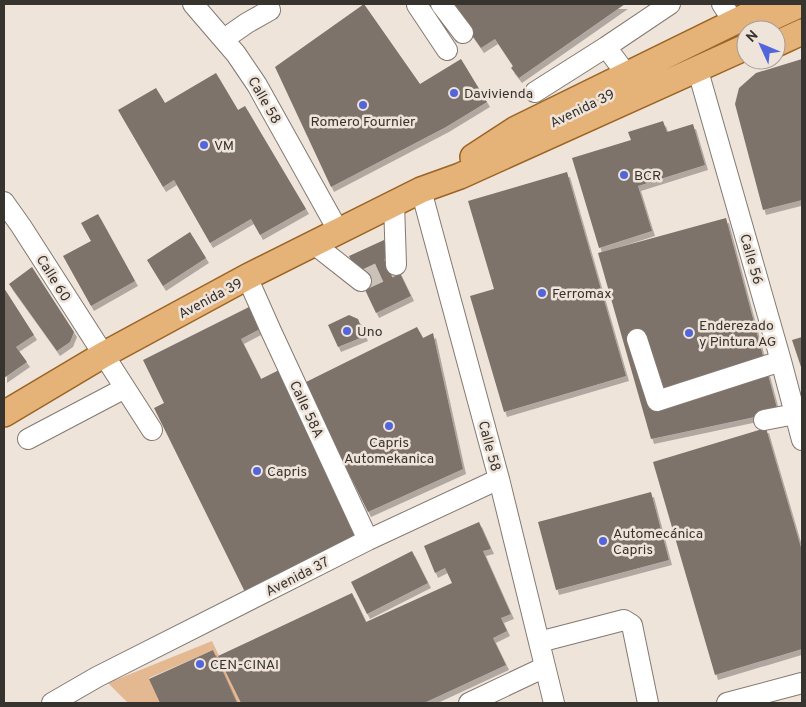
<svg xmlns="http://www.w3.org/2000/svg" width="806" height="707" font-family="Overpass,sans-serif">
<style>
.green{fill:#e4b890}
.building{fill:#7d736b;filter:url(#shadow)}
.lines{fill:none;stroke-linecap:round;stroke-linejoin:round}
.minor-tunnel{stroke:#cac1b8;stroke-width:20;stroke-dasharray:20 10;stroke-linecap:butt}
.minor-casing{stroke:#837971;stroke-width:22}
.major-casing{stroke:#9c6424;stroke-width:28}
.minor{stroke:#fff;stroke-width:20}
.major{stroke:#e5b278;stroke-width:25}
.poi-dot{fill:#5365db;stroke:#efe4da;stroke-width:2}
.labels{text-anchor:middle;stroke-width:5;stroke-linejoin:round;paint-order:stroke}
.poi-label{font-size:14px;fill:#37332f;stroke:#efe4da;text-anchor:start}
.street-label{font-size:14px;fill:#37332f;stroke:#efe4da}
</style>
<defs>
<filter id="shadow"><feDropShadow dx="3" dy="5" stdDeviation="0" flood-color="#0004"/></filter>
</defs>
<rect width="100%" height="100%" fill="#efe4da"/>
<path class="green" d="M212,641L241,703H237L213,650L149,678L160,703H128L108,683Z"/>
<path class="building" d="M364,4L420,84L461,59L487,102L446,127L331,187L275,67Z
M450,4H625L519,78L511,68L513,66L495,39L481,48Z
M802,59V200L763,210L735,104L739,88L756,73Z
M216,73L238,110L245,106L306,209L260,235L251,219L210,243L174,180L163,187L118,110L156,88L165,103Z
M663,121L667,132L693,124L705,165L638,186L652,231L599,248L572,158L631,140L628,132Z
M567,172L626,376L504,412L470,296L494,289L468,201Z
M98,214L135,281L91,306L63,256L91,241L81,223Z
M726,218L778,412L651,439L598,253Z
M190,232L206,258L163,286L147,260Z
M384,240L411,296L376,313L349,256Z
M32,267L74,332L70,342L57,351L9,284Z
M4,288L34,335L16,347L27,362L4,378Z
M249,307L260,329L241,339L261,379L279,370L360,534L245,592L154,408L164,403L143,360Z
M349,315L358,319L365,336L338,347L328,325Z
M417,327L423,338L433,333L463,469L368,512L304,383Z
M802,337V370L792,340Z
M766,428L802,551V649L715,675L653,462Z
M651,492L669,560L556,590L538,522Z
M479,522L491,549L483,551L511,614L501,618L507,631L493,638L506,665L424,703H241L218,656L352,593L366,622L452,583L445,568L435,573L424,546Z
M412,551L428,583L367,614L351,582Z
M213,650L237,703H160L149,679Z"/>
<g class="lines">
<path class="minor-tunnel" d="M361,281L396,265"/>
<defs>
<path id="minor" d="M193,4L236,54L257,85L339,232
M441,4L463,33
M722,4L734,22
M417,5L447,50
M224,39L247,23L270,10
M606,47L627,75
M700,78L781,361L802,440
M535,92L606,47L670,4
M421,190L499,479L554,703
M4,202L21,226L152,430
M394,203L396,265
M314,244L361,281
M247,277L271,331L368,540
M637,339L657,401L781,361
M764,420L795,414
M28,439L125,388
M539,642L624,620L632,625L648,703
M52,703L97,677L368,540L499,479
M469,703L545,667
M727,703L802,683"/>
<path id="major" d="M756,25L801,4
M776,44L802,32
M473,157L516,129L771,4
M4,414L103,355L247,277L421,190L460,176L746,47"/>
</defs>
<use href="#minor" class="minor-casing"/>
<use href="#major" class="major-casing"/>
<use href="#minor" class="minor"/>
<use href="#major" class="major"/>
</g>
<g class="poi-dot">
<circle cx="454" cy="93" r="5"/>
<circle cx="363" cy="105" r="5"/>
<circle cx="204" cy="145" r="5"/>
<circle cx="624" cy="175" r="5"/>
<circle cx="542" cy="293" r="5"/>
<circle cx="347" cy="331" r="5"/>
<circle cx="689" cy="333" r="5"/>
<circle cx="389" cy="426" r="5"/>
<circle cx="257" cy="471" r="5"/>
<circle cx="603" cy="541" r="5"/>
<circle cx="200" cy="664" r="5"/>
</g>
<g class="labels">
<g class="poi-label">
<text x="464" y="98">Davivienda</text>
<text x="363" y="126" text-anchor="middle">Romero Fournier</text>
<text x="214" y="150">VM</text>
<text x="634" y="180">BCR</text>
<text x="552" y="298">Ferromax</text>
<text x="699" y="330">Enderezado<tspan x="699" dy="16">y Pintura AG</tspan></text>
<text x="357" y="336">Uno</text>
<text x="389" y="447" text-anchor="middle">Capris<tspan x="389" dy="16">Automekanica</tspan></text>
<text x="267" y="476">Capris</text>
<text x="613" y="538">Automecánica<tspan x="613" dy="16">Capris</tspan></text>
<text x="210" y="669">CEN-CINAI</text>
</g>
<g class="street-label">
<text transform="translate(265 100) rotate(60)" y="5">Calle 58</text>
<text transform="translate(582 108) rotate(-26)" y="5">Avenida 39</text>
<text transform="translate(752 259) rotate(74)" y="5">Calle 56</text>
<text transform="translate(54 278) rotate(58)" y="5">Calle 60</text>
<text transform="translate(210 298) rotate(-28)" y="5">Avenida 39</text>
<text transform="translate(307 409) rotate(65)" y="5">Calle 58A</text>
<text transform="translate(490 446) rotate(75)" y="5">Calle 58</text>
<text transform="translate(297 576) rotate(-27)" y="5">Avenida 37</text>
</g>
</g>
<rect width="806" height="707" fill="none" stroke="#37332f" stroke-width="10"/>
<g transform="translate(761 45) rotate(314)"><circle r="24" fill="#efe4da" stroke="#a59d96"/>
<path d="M0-4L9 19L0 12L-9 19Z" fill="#5365db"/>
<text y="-8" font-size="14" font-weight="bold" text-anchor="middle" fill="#37332f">N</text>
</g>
</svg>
